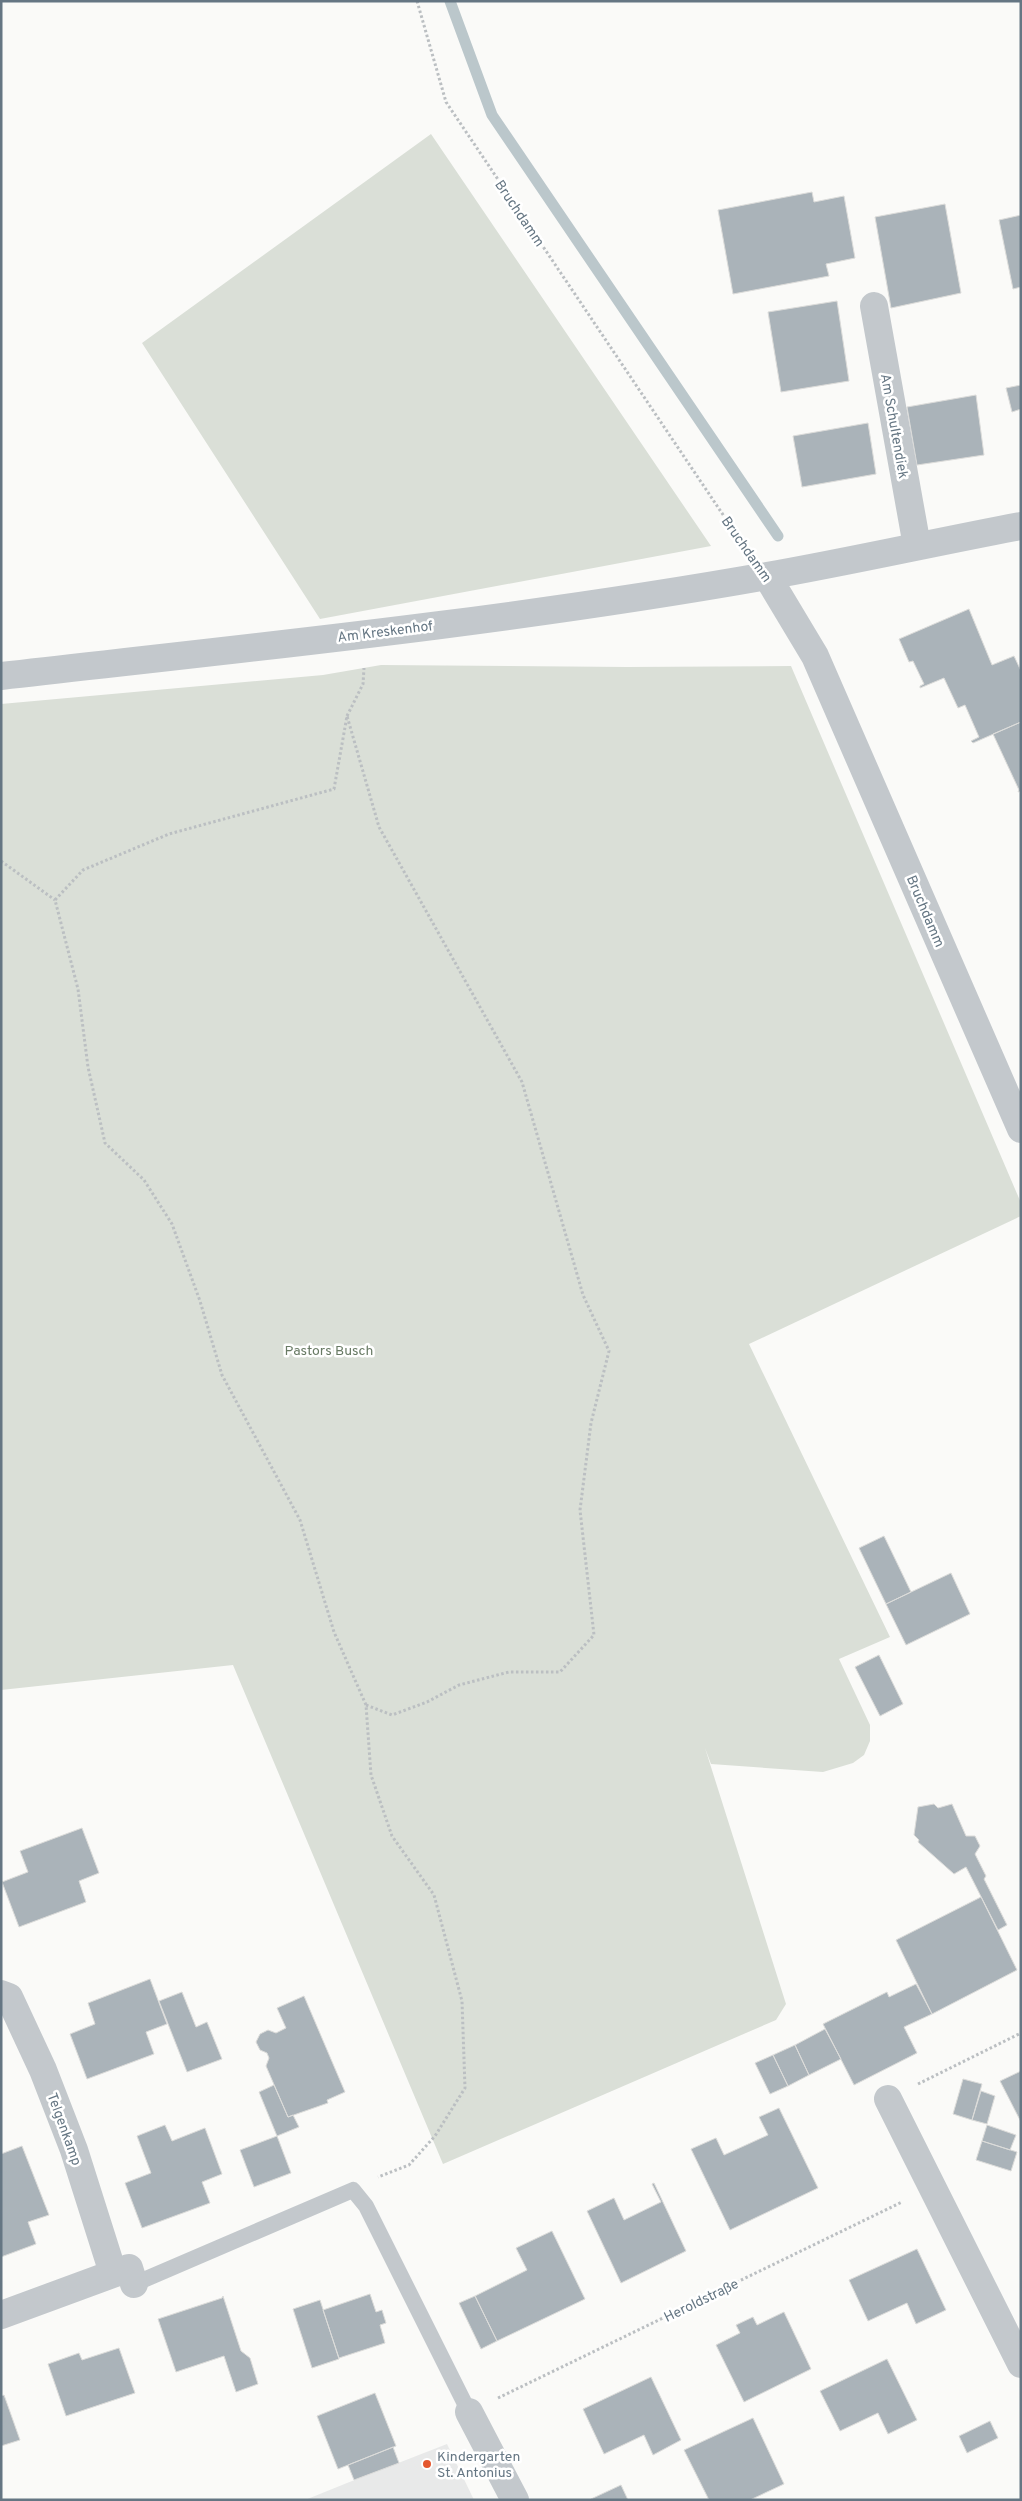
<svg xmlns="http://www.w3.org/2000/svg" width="1022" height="2501" font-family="Overpass,sans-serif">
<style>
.built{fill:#e8e9e9}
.green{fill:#dadfd7}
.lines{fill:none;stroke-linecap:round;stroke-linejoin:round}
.stream{stroke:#bbc7cb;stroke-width:11}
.building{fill:#aab3b9;stroke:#dcdcda}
.path{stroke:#bbbfc2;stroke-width:3;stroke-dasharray:2.5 2.5;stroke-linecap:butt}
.lane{stroke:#c3c8cc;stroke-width:16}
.street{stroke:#c3c8cc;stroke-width:28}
.poi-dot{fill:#e4572e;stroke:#fff;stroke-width:2}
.labels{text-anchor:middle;stroke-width:5;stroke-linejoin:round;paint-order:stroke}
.street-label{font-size:14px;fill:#657683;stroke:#fff}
.park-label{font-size:14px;fill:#687a64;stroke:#fff}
.poi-label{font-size:14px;fill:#657683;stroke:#fff;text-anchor:start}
</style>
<rect width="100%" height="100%" fill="#fafaf8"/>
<path class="built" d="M447,2444L474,2500H305L347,2483Z"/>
<path class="green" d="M431,134L711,546L320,619L142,343Z
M381,665L627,667L791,666L1021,1203V1216L749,1344L890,1637L839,1659L870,1725V1741L864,1755L853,1763L823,1772L711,1764L705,1748L786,2004L776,2020L443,2164L233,1665L1,1690V704L323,675Z"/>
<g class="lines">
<path class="stream" d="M450,1L492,115L778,536"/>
</g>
<path class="building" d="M812,192L814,202L844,196L855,258L826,264L829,276L733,294L718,210Z
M945,204L961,293L891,308L875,217Z
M1021,215V287L1013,289L999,220Z
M837,301L849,381L781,392L768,312Z
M1021,385V409L1012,412L1006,388Z
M976,395L984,455L917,465L907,407Z
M868,423L876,474L802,487L793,436Z
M969,609L992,665L1014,656L1021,671V722L973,743L971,741L979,737L965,705L958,708L944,678L920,688V686L924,684L913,661L909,662L899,639Z
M1021,722V791L1018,792L1019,790L993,734Z
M884,1536L911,1592L886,1604L859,1548Z
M951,1573L970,1614L906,1645L886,1604Z
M879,1655L903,1704L880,1716L855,1667Z
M934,1804L938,1808L952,1804L966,1836H975L980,1846L975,1854L986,1876L984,1879L1007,1925L998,1930L966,1867L954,1874L918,1842L919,1840L914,1835L918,1807Z
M82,1828L99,1873L79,1881L86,1902L19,1927L2,1882L28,1872L20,1851Z
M981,1897L1017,1970L932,2014L896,1940Z
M150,1979L167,2024L146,2032L154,2054L87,2079L70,2034L95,2024L88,2003Z
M916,1984L932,2014L904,2027L917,2053L854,2085L823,2024L887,1992L889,1997Z
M182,1992L196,2027L207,2022L222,2059L187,2072L159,2001Z
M304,1996L345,2092L327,2100L328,2103L288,2117L266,2066L269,2058L267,2053L260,2050L256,2042L260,2034L268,2030L276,2033L286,2028L277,2008Z
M825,2029L841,2059L809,2075L795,2045Z
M795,2045L809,2075L788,2086L773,2055Z
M773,2055L788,2086L770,2094L755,2063Z
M1021,2071V2122L1000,2081Z
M963,2079L982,2084L972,2120L953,2114Z
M274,2085L288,2117L293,2115L299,2127L277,2136L259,2092Z
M981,2091L995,2096L987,2124L972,2120Z
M779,2108L818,2188L730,2230L691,2149L716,2138L724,2155L768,2135L759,2117Z
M165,2125L172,2141L205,2128L222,2174L202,2182L210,2203L142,2228L125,2183L151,2173L137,2136Z
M987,2125L1016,2135L1010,2150L982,2141Z
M277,2136L291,2173L254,2187L240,2150Z
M982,2141L1017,2152L1011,2171L976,2160Z
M22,2146L49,2215L28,2222L36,2244L1,2257V2154Z
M654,2183L686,2251L621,2283L587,2211L614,2198L624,2220L661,2202L652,2184Z
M552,2231L585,2299L497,2341L475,2296L527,2270L516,2248Z
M917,2249L946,2310L916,2324L907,2303L868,2321L849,2280Z
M370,2294L376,2312L382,2310L386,2323L380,2325L385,2343L339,2358L323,2310Z
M223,2296L241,2351L250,2358L258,2384L236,2392L224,2356L176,2372L158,2319L222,2298Z
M475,2296L497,2341L481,2349L459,2303Z
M320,2300L339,2359L312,2368L293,2309Z
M784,2312L811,2369L744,2402L716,2345L740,2333L736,2325L753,2317L757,2325Z
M119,2348L135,2393L66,2416L48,2364L79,2353L82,2360Z
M887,2359L917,2420L888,2434L878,2413L840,2431L820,2391Z
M651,2377L681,2440L653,2455L644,2435L604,2454L583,2409Z
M375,2393L396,2446L338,2469L317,2416Z
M4,2395L20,2440L1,2446V2396Z
M753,2418L784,2484L750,2500H709L684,2450Z
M990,2421L998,2438L967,2453L959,2436Z
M393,2447L399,2463L354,2480L348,2465Z
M621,2485L628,2500H592L591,2499Z"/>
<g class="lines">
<path class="path" d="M417,1L446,102L744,546
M347,716L363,684L364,668
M1,861L55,900
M366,1705L334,1632L300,1520L222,1375L200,1301L172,1224L144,1180L105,1143L88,1067L78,989L55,900L83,870L169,834L334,789L347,716L379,827L522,1082L583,1295L609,1351L591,1423L580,1510L594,1635L560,1672H509L459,1685L427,1702L392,1715L366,1705L371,1775L392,1836L434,1895L462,2001L465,2088L435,2136L409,2165L378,2177
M918,2084L1021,2033
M498,2398L902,2202"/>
<path class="lane" d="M134,2284L353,2190L366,2206L469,2412"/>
<path class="street" d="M874,306L917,546
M767,576L815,656L1021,1129
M1,676C257,647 513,621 767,576C852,561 936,542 1021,526
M1,1994L9,1997L43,2070L74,2150L113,2273
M888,2099L1021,2364
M1,2315L129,2268L134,2284
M469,2412L515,2500"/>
</g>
<circle class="poi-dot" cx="427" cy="2464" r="5"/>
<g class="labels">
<g class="street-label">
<text transform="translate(520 213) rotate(56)" y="5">Bruchdamm</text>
<text transform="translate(895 426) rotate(80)" y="5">Am Schultendiek</text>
<text transform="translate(747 549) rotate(55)" y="5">Bruchdamm</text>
<text transform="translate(385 631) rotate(-7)" y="5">Am Kreskenhof</text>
<text transform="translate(926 911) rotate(67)" y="5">Bruchdamm</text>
<text transform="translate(65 2129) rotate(70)" y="5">Telgenkamp</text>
<text transform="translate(701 2300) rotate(-26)" y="5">Heroldstraße</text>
</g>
<g class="park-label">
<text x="329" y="1355">Pastors Busch</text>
</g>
<g class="poi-label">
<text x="437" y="2461">Kindergarten<tspan x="437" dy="16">St. Antonius</tspan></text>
</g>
</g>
<rect width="1022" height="2501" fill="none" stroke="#657683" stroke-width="5"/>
</svg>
